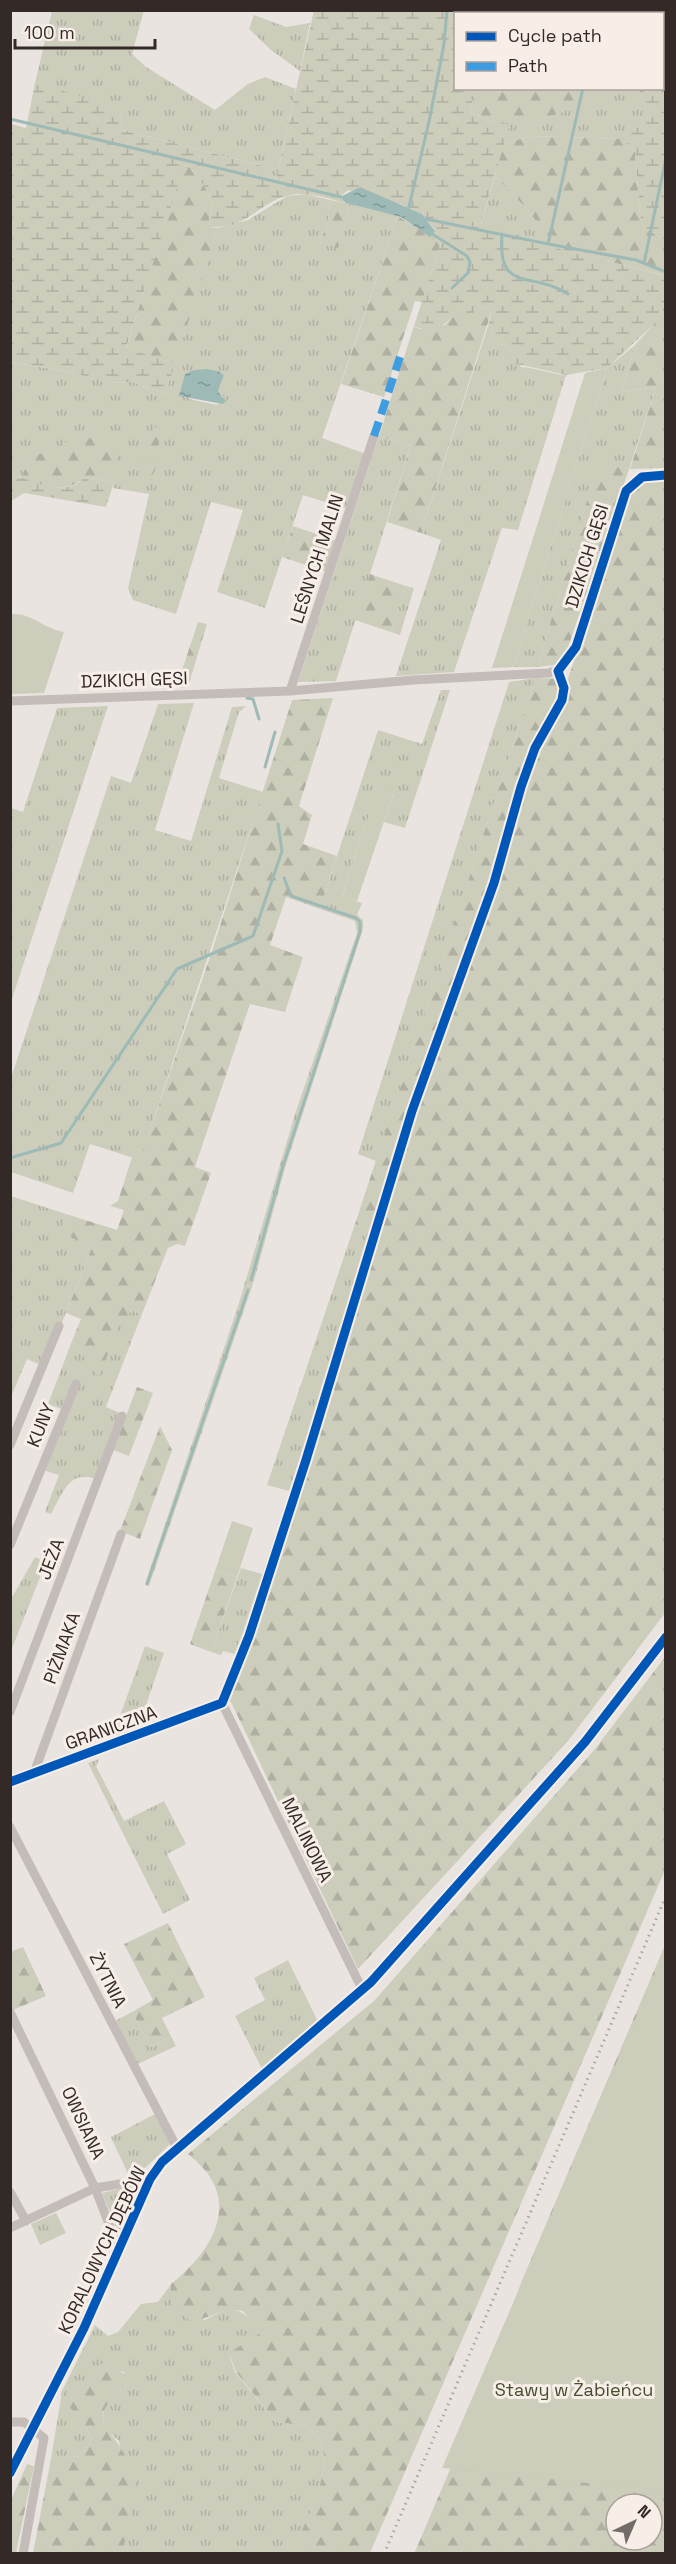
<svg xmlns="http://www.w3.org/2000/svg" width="676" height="2564" font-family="'Space Grotesk',sans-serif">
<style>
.grass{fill:url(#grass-tufts);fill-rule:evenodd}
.forest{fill:url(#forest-firs);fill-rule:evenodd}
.wetland{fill:url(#wetland-marsh)}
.green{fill:#cdcdbc}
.water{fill:url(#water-ripples)}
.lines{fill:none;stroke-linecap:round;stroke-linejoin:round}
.stream{stroke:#9ebab6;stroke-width:3}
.minor{stroke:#c3bcb9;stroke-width:9}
.rail{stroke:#aba6a3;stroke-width:3;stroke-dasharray:1.5 4.5;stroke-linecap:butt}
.quiet{stroke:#3e9ce0;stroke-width:8;stroke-dasharray:15 8;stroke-linecap:butt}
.cycleway-casing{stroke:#f7eee8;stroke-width:13}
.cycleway{stroke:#0057b8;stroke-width:9}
.labels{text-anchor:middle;stroke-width:6;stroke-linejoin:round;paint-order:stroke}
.street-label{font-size:18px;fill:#332a28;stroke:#f7eee8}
.park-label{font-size:18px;fill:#474e2f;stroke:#f7eee8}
</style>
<defs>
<pattern id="grass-tufts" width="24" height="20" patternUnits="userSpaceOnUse" patternTransform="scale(1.5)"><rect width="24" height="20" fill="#cdcdbc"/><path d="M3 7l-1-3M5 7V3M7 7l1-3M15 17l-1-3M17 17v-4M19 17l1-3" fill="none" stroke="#b0b0a2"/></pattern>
<pattern id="forest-firs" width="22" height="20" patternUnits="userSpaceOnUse" patternTransform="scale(1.5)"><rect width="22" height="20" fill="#cdcdbc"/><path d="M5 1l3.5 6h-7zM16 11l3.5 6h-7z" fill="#b0b0a2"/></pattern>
<pattern id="wetland-marsh" width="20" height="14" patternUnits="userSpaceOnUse" patternTransform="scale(1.5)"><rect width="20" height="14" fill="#cdcdbc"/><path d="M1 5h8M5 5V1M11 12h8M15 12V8" fill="none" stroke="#b0b0a2"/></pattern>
<pattern id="water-ripples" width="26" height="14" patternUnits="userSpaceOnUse" patternTransform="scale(1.5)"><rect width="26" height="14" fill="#9ebab6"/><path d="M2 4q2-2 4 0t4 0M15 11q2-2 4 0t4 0" fill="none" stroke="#819794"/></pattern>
</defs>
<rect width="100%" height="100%" fill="#eae4e0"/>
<path class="grass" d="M144,10L132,54L146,67L215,110L248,84L265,77L296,89L276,179L269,177L263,166L123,130L120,112L35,83L52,11Z
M254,15L286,27L310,23L300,71L271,50L249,29Z
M592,89H640L639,93L647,110V118L622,139L531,136L502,144L510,123H533L588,102Z
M495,176L527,209L543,231L540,241L481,225Z
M306,194L330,200L328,222L320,242L338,247L351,204L398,216L322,438L366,454L348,509L303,495L265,608L217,592L243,510L211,502L176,614L133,600L128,588L149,494L113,488L114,482L108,481L117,458H31L21,477L11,475L10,362L70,372L108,383L132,382L165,394L218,228L248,220L287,196ZM207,369L218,371L224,375L218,391L224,397L217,405L189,399Z
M488,326L499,345L509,344L521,367C537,368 550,374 566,375L518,530L502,528L454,672L396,676L441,540L421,533Z
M635,345L621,392L656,387L629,469L598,465L537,667H513L607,368Z
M379,436L411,445L336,681L298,682Z
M406,586L414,588L400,635L391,632Z
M535,678L376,1161L358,1154L509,682Z
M441,690H450L405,828L384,822L394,793L378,788L342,896L362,903L357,915L363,920V929L285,1168L254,1281L149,1586L145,1584L239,1303L295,1114L357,933L355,921L320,909L378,730L422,744Z
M194,703L155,830L191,841L232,707L246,706L239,712L219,778L263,792L140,1160L90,1144L73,1193L11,1172V1078L111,776L131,783L158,704Z
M108,706L11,1002V808L23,812L57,708Z
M11,1196L66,1214L60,1232L92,1247L61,1325L41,1365L27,1359L11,1397Z
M355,1224L376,1231L289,1491L267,1485Z
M131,1310L142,1314L106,1407L120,1413L95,1479C69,1469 62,1495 51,1514L45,1512L59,1475L43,1470L64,1410L48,1404L72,1341L99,1376L121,1319Z
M35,1557L46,1562L11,1651V1599Z
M241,1568L262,1574L235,1654L223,1651L221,1655L211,1652Z
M145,1646L164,1653L137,1731L111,1741Z
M99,1759L96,1766L124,1821L164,1801L186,1844L167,1854L190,1900L163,1914L88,1763Z
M288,1960L319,2024L262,2069L235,2016L265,2000L254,1978Z
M132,2012L151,2047L171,2036L176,2046L138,2064L115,2021Z
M155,2114L171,2143L146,2167L129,2176L111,2137Z
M130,2186L138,2191V2197L119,2234L102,2193Z
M56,2213L66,2233L40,2245L31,2224Z
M171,2284V2304L205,2320C232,2304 243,2306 260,2333L229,2354L235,2372L276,2422L308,2426C313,2432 320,2438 322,2445C331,2478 305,2525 291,2553H122L130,2513L119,2441L106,2429L103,2418L105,2405L128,2383L124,2372L118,2371L81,2418L92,2440L81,2456L51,2459L62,2391L95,2325L108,2336L118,2332L141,2304L158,2302Z"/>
<path class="forest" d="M475,89H592L589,102L533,123L496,124L470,112Z
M531,136L622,139L635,152L640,216L644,228L665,240V272L663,275L539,244L543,231L527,209L495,176L502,144Z
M183,165L190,167C197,177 213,194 212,207C211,215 208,219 210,227L218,228L175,364L126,349Z
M330,200L351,204L338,248L320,242L328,222Z
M398,216L441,243L422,302L415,301L384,397L341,384Z
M665,303V468L629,469L564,659L554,665L537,667L598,464L630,469L656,387L621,392L635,345L653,325Z
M477,305L492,310L421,533L387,522L411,445L379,436L414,326L419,329L445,325L454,315Z
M154,427L161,428L155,471L149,479L138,480Z
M75,438C89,438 119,436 117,458C117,465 111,474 108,481L85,477C67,494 40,488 21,477L31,458Z
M646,480H665V1613L568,1741L358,1969L231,1702L220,1700L376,1231L355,1224L535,678L568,679L628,500L633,490Z
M293,526L337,541L327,572L282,557Z
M370,574L406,586L391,632L355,620Z
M198,622L207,624L188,687L176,688Z
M333,698L299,806L312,815L303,844L337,856L320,909L286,897L270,945L303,957L285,1012L250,1004L195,1167L211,1173L185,1246L177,1244L168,1248L142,1314L131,1310L125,1322L121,1320L99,1377L72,1341L81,1319L66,1313L92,1247L59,1232L66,1214L117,1230L124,1210L110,1206L118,1201L132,1157L140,1159L210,957L292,700Z
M137,1387L153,1393L129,1456L113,1450Z
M160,1426L172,1450L140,1539L120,1531Z
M215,1571L237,1577L211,1652L190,1644Z
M665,1657V1870L370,2553H291C304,2525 331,2478 322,2445C320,2438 313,2432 308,2426L276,2422L236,2372L229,2353L260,2333L243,2311C216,2307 214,2320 189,2320L171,2304V2284C204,2258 237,2215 208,2174C203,2167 195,2160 188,2154L374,2001L595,1749Z
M168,1923L205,1997L162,2018L171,2036L151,2047L132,2012L153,2000L124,1944Z
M665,1945V2553L414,2554L451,2467L523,2278ZM616,2504H652V2540H616Z
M23,1947L46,1996L13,2010L10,2004V1952Z
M103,2362L112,2364L118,2371L128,2375V2383C84,2423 107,2419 127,2459C130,2464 134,2470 135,2475C137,2497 127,2532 122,2553H33L51,2459L81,2456L92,2440L81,2418L70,2408L79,2386Z
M27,2464L34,2466L16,2553H11V2500Z"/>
<path class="wetland" d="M314,10L590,11L589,14H456V88L475,89L470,112L496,124L510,123L481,224L540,241V244L662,275L666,272L665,303L653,325L607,368L566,375L508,362L509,344L499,345L488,326L492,310L477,305L471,320L454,315C442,328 431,334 414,326L441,243L430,237L435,230L422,214L400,204L348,190L340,197L346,203C328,199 306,190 286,196C258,204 247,229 210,227C208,219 211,215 212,207C213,194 197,177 190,167L184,165L126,348L175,364L165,394L132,382L108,383L70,372L11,362V124L26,128L35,83L112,105L120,112L123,130L263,166L267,169L269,177L276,179Z
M665,25H666L665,240L644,228L640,216L635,152L622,139L646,118L647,110L639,93L640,89L662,88V26Z
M11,475C35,479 62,500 85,477L114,482L106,507L24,493L11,501Z"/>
<path class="green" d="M607,368L513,667L492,668L585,373Z
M11,614C33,613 42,628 64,632L44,693L11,694Z
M378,787L394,792L357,901L342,897Z
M232,1521L253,1528L237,1577L215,1571Z
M665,1950V2491L442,2468Z"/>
<path class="water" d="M360,187L422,214L435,231L430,237L401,217L346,203L340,197Z
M207,369L218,371L224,375L218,391L226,401L223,404L179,396L185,374L194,370Z"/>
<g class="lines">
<path class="stream" d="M490,10L496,14
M646,10L656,14
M600,14L601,10
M662,16L666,17
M10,119L341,197
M408,211L430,117L444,44L447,10
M426,219L548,244L583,88
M429,232L467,256L470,262L468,273L452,288
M502,234C497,295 532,270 568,294
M548,244L636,260L666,272
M644,263L666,158
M247,698L253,699L259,719
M265,767L275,732
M10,1158L61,1143L177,969L253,936L282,851L278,824
M251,1280L283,1166L360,932V922L356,918L291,896L284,878
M147,1584L248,1290"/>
<path class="minor" d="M290,691L374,436
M10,701L290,691L413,680L549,673L562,668L576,647L626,491L642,477L666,475
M10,1445L59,1326
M10,1545L76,1384
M10,1712L122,1416
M34,1773L121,1534
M10,1782L222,1703L363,1991
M10,1827L177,2148
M10,2012L95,2188L119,2250
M10,2192L26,2221
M10,2228L95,2188L150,2179
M10,2422H24L44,2438L23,2554
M10,2473L84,2328L150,2179L162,2162L371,1982L585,1742L666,1637"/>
<path class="rail" d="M384,2554L666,1896"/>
<path class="quiet" d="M374,436L400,357"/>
<defs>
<path id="cycleway" d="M10,1782L222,1703L249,1636L306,1460L412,1111L494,883L521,787L535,748L562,700L564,688L558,671L576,647L626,491L642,477L666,475
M10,2473L84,2328L150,2179L162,2162L371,1982L585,1742L666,1637"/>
</defs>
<use href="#cycleway" class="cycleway-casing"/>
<use href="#cycleway" class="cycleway"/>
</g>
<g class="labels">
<g class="street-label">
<text transform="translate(587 556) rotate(-73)" y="6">DZIKICH GĘSI</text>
<text transform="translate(317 559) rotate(-72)" y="6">LEŚNYCH MALIN</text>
<text transform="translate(134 680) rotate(-2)" y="6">DZIKICH GĘSI</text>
<text transform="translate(41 1425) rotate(-68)" y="6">KUNY</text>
<text transform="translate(51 1559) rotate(-69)" y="6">JEŻA</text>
<text transform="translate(62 1648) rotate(-70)" y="6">PIŻMAKA</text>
<text transform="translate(111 1728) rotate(-20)" y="6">GRANICZNA</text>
<text transform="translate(307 1840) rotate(64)" y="6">MALINOWA</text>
<text transform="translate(108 1980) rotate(63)" y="6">ŻYTNIA</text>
<text transform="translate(83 2123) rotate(65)" y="6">OWSIANA</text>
<text transform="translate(102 2250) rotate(-65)" y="6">KORALOWYCH DĘBÓW</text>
</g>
<g class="park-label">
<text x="574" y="2396">Stawy w Żabieńcu</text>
</g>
</g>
<rect width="676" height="2564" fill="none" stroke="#332a28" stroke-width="24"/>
<rect x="454" y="12" width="210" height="78" fill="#f7eee8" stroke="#a9a09b" stroke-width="1.5"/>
<rect x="466" y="32" width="30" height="9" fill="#0057b8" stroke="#a9a09b" stroke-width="1.5"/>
<text x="508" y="42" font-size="18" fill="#332a28">Cycle path</text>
<rect x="466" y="62" width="30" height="9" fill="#3e9ce0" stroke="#a9a09b" stroke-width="1.5"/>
<text x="508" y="72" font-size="18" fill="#332a28">Path</text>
<g transform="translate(634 2522) rotate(44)"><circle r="28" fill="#f7eee8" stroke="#a9a09b" stroke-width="1.5"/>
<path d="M0-4.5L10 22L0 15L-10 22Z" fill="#736b68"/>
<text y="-9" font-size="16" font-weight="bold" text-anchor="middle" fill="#332a28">N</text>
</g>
<path d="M15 39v9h140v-9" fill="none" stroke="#332a28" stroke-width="3"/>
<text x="24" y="39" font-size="18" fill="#332a28" stroke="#f7eee8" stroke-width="4.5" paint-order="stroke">100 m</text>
</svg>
